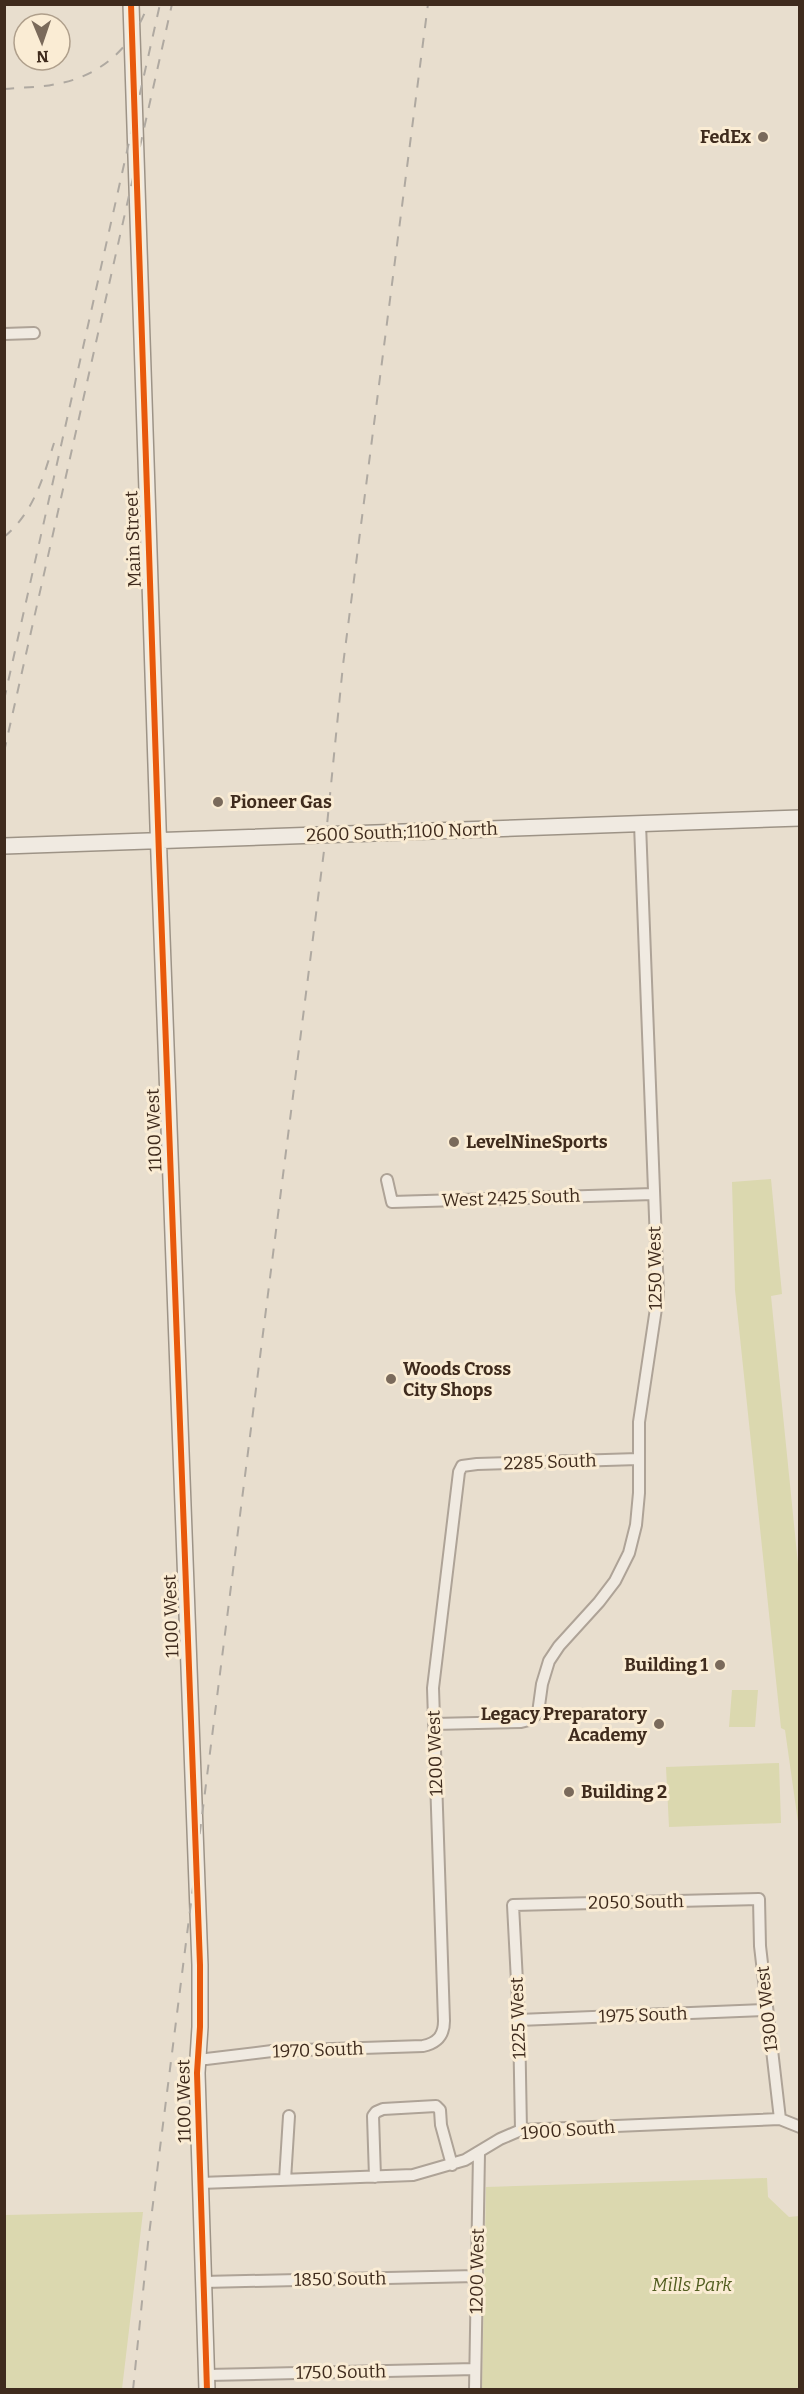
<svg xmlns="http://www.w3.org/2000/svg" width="804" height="2394" font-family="Bitter,serif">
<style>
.green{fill:#dbd8af}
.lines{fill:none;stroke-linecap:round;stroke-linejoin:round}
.street-casing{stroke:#aea397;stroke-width:14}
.secondary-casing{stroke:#9d9386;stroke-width:18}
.street{stroke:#f0eae1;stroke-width:10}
.secondary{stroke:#f0eae1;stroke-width:15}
.rail{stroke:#afa9a1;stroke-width:2;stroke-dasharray:10 10;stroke-linecap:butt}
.cycleway-casing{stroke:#faecd4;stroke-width:10}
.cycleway{stroke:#e8590c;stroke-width:6}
.poi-dot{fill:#7a6a5b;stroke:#faecd4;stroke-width:2}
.labels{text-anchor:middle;stroke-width:6;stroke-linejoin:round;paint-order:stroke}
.poi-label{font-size:18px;font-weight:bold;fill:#3f2b1d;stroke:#faecd4;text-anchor:start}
.street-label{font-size:18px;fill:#3f2b1d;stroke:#faecd4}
.park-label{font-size:18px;font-style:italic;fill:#525e21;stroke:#faecd4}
</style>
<rect width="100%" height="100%" fill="#e8dece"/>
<path class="green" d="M771,1179L782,1294L771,1296L799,1574V1829L785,1730L781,1728L735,1290L732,1182Z
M732,1690H758L755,1727H729Z
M779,1763L781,1823L669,1827L666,1767Z
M767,2178L768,2197L789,2217L799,2216V2389H482L486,2187Z
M143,2212L122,2389H5V2215Z"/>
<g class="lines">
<defs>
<path id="street" d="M4,334L34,333
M387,1180L392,1202L653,1194
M434,1724L521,1722L529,1720L538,1713L542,1684L549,1661L559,1646L599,1602L615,1581L629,1553L636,1525L639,1493V1422L658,1295L640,824
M519,2020L766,2010
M198,2060L272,2051L423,2046C437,2043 444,2036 444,2021L433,1688L459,1472L462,1466L477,1464L638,1459
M521,2130L519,2020L513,1905L759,1899L760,1946L780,2119
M375,2177L373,2116L376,2112L383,2109L436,2106L440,2110L441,2125L452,2165
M285,2180L289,2116
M200,2183L413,2175L465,2160L500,2139L521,2130L780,2119L800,2127
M203,2282L476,2276
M207,2375L475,2369
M475,2390L479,2153"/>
<path id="secondary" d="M131,4L159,856L200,1965V2027L197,2073L207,2390
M4,846L800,818"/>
</defs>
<use href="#street" class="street-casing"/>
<use href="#secondary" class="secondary-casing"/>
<use href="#street" class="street"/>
<use href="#secondary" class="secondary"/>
<path class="rail" d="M4,89C22,87 39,88 56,84C100,77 134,46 148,4
M4,537C34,512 43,478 54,443
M4,700L160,4
M4,752L172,4
M133,2390L148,2243L326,835L343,665L428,4"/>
<defs>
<path id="cycleway" d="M131,4L159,856L200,1965V2027L197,2073L207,2390"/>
</defs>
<use href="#cycleway" class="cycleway-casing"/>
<use href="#cycleway" class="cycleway"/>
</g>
<g class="poi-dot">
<circle cx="763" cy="137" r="6"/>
<circle cx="218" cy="802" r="6"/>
<circle cx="454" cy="1142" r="6"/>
<circle cx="391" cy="1379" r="6"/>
<circle cx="720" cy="1665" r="6"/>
<circle cx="659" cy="1724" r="6"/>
<circle cx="569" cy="1792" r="6"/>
</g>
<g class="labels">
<g class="poi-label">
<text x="751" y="143" text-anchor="end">FedEx</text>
<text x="230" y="808">Pioneer Gas</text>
<text x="466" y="1148">LevelNineSports</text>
<text x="403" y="1375">Woods Cross<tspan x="403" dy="21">City Shops</tspan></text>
<text x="708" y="1671" text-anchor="end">Building 1</text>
<text x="647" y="1720" text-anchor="end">Legacy Preparatory<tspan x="647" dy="21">Academy</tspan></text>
<text x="581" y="1798">Building 2</text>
</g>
<g class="street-label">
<text transform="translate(133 539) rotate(-92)" y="6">Main Street</text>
<text transform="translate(402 832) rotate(-2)" y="6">2600 South;1100 North</text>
<text transform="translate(154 1130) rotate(-92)" y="6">1100 West</text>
<text transform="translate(511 1198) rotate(-2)" y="6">West 2425 South</text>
<text transform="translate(655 1268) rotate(-91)" y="6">1250 West</text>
<text transform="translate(550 1462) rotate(-2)" y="6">2285 South</text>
<text transform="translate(171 1616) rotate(-92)" y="6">1100 West</text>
<text transform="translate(435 1753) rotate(-92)" y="6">1200 West</text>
<text transform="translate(636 1902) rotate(-1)" y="6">2050 South</text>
<text transform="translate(767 2009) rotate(-96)" y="6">1300 West</text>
<text transform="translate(643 2015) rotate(-2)" y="6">1975 South</text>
<text transform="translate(518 2018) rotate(-92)" y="6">1225 West</text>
<text transform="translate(318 2050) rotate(-2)" y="6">1970 South</text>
<text transform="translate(184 2101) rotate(-91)" y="6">1100 West</text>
<text transform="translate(568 2130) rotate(-4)" y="6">1900 South</text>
<text transform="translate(477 2271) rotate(-89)" y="6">1200 West</text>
<text transform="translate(340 2279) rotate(-1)" y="6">1850 South</text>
<text transform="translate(341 2372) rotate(-1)" y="6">1750 South</text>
</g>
<g class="park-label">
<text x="692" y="2291">Mills Park</text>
</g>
</g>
<rect width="804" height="2394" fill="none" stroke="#3f2b1d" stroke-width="12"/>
<g transform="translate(42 42) rotate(178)"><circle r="28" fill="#faecd4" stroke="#af9f8b" stroke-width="1.5"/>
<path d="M0-4.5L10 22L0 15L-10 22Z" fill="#7a6a5b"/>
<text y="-9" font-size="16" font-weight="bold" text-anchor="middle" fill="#3f2b1d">N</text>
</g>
</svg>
